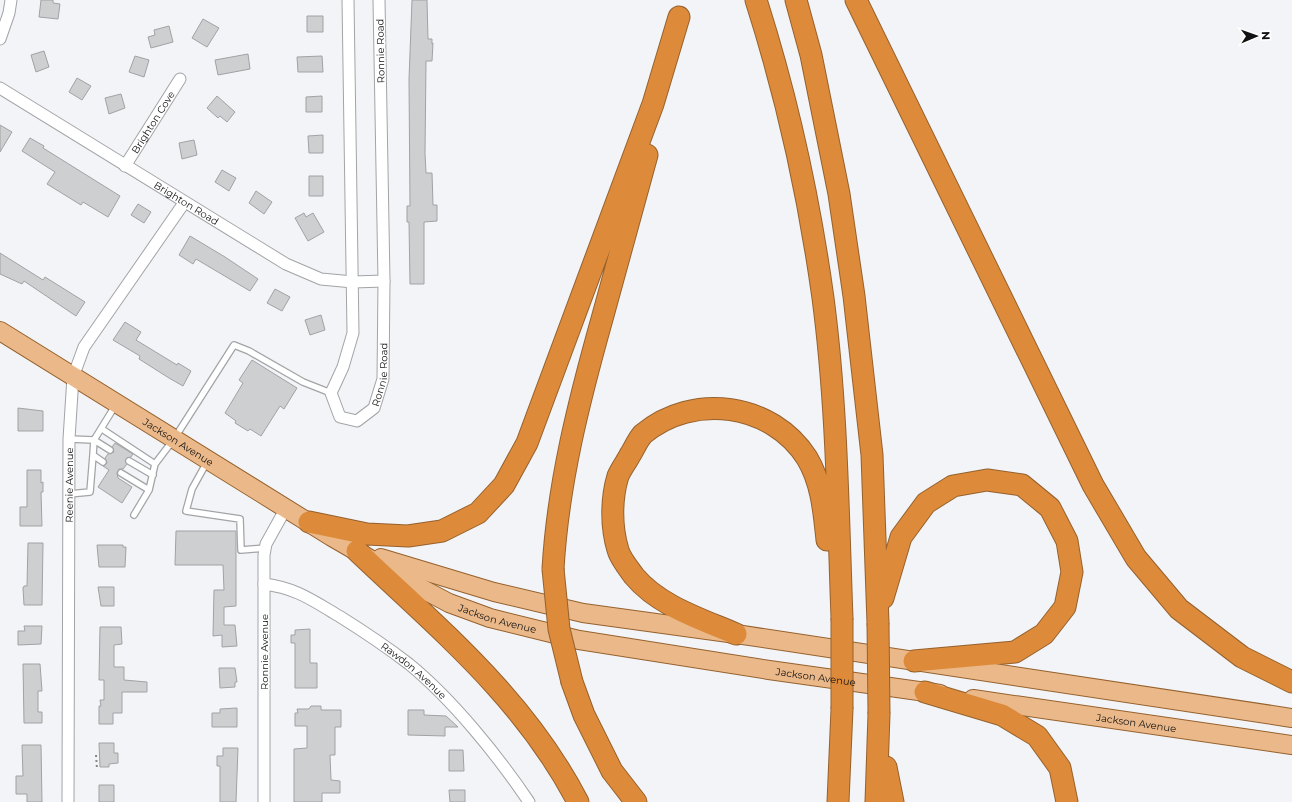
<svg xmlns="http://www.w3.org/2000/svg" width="1292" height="802" font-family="Montserrat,sans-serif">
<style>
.building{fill:#cdcfd1;stroke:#a0a2a4}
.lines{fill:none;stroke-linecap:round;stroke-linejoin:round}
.lane-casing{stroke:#a2a4a6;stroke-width:8}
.street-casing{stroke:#a2a4a6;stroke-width:13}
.primary-casing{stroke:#96612d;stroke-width:20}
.highway-casing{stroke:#96612d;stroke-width:23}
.path{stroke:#868789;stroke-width:2;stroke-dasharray:2 3;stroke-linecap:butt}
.lane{stroke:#fff;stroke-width:5.5}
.street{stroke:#fff;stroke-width:11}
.primary{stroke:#ebb989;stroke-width:18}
.highway{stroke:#dd8b3b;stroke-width:21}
.highway-bridge-casing{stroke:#96612d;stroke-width:23;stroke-linecap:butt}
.highway-bridge{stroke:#dd8b3b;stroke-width:21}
.labels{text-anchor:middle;stroke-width:3;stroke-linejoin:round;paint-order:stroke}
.street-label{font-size:10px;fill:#121213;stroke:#fff}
</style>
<rect width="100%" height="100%" fill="#f2f4f7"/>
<path class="building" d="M41,0H53V3L60,4L58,19L39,17Z
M412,0H427L428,39H432V44L433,43L432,61H426L425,153L426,173H432L433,205H437V221L424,222V284H410L409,222H407V206H410L409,79Z
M307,16H323V32H307Z
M203,19L219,28L207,47L192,38Z
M169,26L173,42L151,48L148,37L155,35L154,30Z
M44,51L49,67L36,72L31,55Z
M248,54L250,69L218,75L215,60Z
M135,56L149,60L144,77L129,72Z
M322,56L323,72H298L297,57Z
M77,78L91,86L82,100L69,92Z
M121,94L125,108L109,114L105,98Z
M217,96L235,112L227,122L220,116L218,118L207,108Z
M322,96V112H306V97Z
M0,125L12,132L0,152Z
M323,135V153H309L308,136Z
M30,138L44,146L43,148L120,196L108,217L83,202L81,205L47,184L55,172L22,151Z
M194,140L197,155L182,159L179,143Z
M222,170L236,178L229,191L215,182Z
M309,176H323V196H309Z
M256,191L272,202L264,214L249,203Z
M138,204L151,212L144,223L131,215Z
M304,213L306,217L313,213L324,232L308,241L295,218Z
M190,236L225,257L258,279L250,291L196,259L193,264L179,255Z
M0,253L43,280L45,277L85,302L76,316L24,281L22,284L0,274Z
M275,289L290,297L282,311L267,303Z
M321,315L325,330L310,335L305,320Z
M125,322L141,332L136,340L177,365L178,363L191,371L183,386L169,378L139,359L140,356L113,340Z
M252,360L297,388L284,409L280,406L261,436L250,429L248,431L235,423L236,421L225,413L243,383L239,380Z
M18,408L43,411V431H18Z
M115,443L133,454L131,457L126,459L127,464L123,469H119L117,473L118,478L132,487L122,503L98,487L109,470L103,466L107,463L105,458L108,454L114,452L112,447Z
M27,470H41V483L43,482V492H41L42,526H20V507H27Z
M176,531H236V606L224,607V625H235L237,646L222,647V635L213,636L214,590H224L223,565H175Z
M28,543H43L42,605H24L23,588L24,586H27Z
M97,545H123V547H126L125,567H99Z
M98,587H114V606H101Z
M24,626H42L41,644L18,645V631H25Z
M100,627H121L122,644L114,645V667H124V680L147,682V692H122V713H113V724H99V706H101L100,700H104V680H99Z
M310,629V663H317V688H295V643H291V635H295V630Z
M23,664H40L42,691H38V712H42V723H24Z
M219,668H235L237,682H235V687L220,688Z
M311,706H321V710H341V727H335V755H330L331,780L340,781V793H322V802H294V749L307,748V726H295V713H298L297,709H309Z
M237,708V727H212V713H220V709Z
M408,710H424V715L446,716L458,727H445V736L408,735Z
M99,743H114V753H118V763L109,764V767H100Z
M22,745H41L42,802H27V794H16V776H23Z
M223,748H238L236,802H220V766H217V756H223Z
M449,750H463L464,771H449Z
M99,785H114V802H99Z
M449,790H465V802H450Z"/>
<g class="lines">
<defs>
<path id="lane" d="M102,429L155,464
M69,439L94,440L93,455L103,462
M110,450L94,440L115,406
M129,461L153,475
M207,462L192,489L186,511L240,519L241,550L265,548
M121,473L149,490L155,464L174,439L234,345L249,351L303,382L331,393
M69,494L90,492L93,455
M134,515L149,490"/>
<g id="street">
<path id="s1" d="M348,0L353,333L343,367L331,393L340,417L357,421L374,408L383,379L384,281L379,0"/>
<path d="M0,39L9,13L11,0"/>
<path id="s2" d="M0,88L286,264L321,279L353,282L384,281"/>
<path id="s3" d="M125,166L180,79"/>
<path id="s4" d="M264,584C296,588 312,600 339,616C363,631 387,647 409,664C453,700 498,756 529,802"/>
<path id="s5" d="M68,802L69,439L73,377L84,347L184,203"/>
<path d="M264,802V555L266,544L286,508"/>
</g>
<g id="primary">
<path id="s6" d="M0,331L332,537L415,585L449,603L490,618L579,640L769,670L940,694"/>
<path d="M381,558L494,592L583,613L736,634L1292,718"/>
<path id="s7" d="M973,699L1292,745"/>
</g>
<path id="highway" d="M756,0C787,97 809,197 823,298C837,404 838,511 842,618
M796,0L811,55L839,194L854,296L872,455L878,623
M856,0L1093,485L1136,558L1179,609L1242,657L1292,682
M309,522L367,534L408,536L442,531L478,513L504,485L527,443L653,104L679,17
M357,551C440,630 524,698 578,802
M553,569C558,483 579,401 602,319C617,264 632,209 647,155
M883,598L901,537L926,503L953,486L987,480L1022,485L1050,508L1067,541L1072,572L1065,607L1044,634L1015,652L914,661
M736,634C701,619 659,606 634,576C629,569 620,558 618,550C611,527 611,499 618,476C621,469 627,461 630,455C634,449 638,439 643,434C693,392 772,403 807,458C822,483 824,512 827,540
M572,682L584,715L612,771L636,802
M925,692L1002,715L1037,736L1060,768L1067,802
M886,767L893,802
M838,802L842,709
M876,802L879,714"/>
</defs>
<use href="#lane" class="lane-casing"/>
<use href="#street" class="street-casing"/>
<use href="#primary" class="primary-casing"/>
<use href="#highway" class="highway-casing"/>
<path class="path" d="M96,755L97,769"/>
<use href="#lane" class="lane"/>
<use href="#street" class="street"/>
<use href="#primary" class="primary"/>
<use href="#highway" class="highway"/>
<defs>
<path id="highway-bridge" d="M553,569L559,629L572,682
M878,623L879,714
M842,709V618"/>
</defs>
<use href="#highway-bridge" class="highway-bridge-casing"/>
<use href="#highway-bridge" class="highway-bridge"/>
</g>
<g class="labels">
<g class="street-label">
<text transform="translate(380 51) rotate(-91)" y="4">Ronnie Road</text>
<text dy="4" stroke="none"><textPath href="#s3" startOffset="52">Brighton Cove</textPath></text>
<text dy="4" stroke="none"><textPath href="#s2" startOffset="219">Brighton Road</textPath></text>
<text dy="4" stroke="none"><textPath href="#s1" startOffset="496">Ronnie Road</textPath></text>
<text dy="4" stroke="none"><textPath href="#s6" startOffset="210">Jackson Avenue</textPath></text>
<text dy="4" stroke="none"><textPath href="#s5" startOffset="317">Reenie Avenue</textPath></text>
<text dy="4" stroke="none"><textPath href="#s6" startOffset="576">Jackson Avenue</textPath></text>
<text transform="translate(264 652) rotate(-90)" y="4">Ronnie Avenue</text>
<text dy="4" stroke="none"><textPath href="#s4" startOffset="175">Rawdon Avenue</textPath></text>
<text dy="4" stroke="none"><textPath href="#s6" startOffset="900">Jackson Avenue</textPath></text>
<text dy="4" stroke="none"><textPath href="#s7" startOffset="165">Jackson Avenue</textPath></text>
</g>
</g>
<g transform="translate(1256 36) rotate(88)" stroke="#ffffff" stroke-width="3" paint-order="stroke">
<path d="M0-3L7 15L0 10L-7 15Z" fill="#121213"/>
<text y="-6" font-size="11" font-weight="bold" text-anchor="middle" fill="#121213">N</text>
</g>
</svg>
